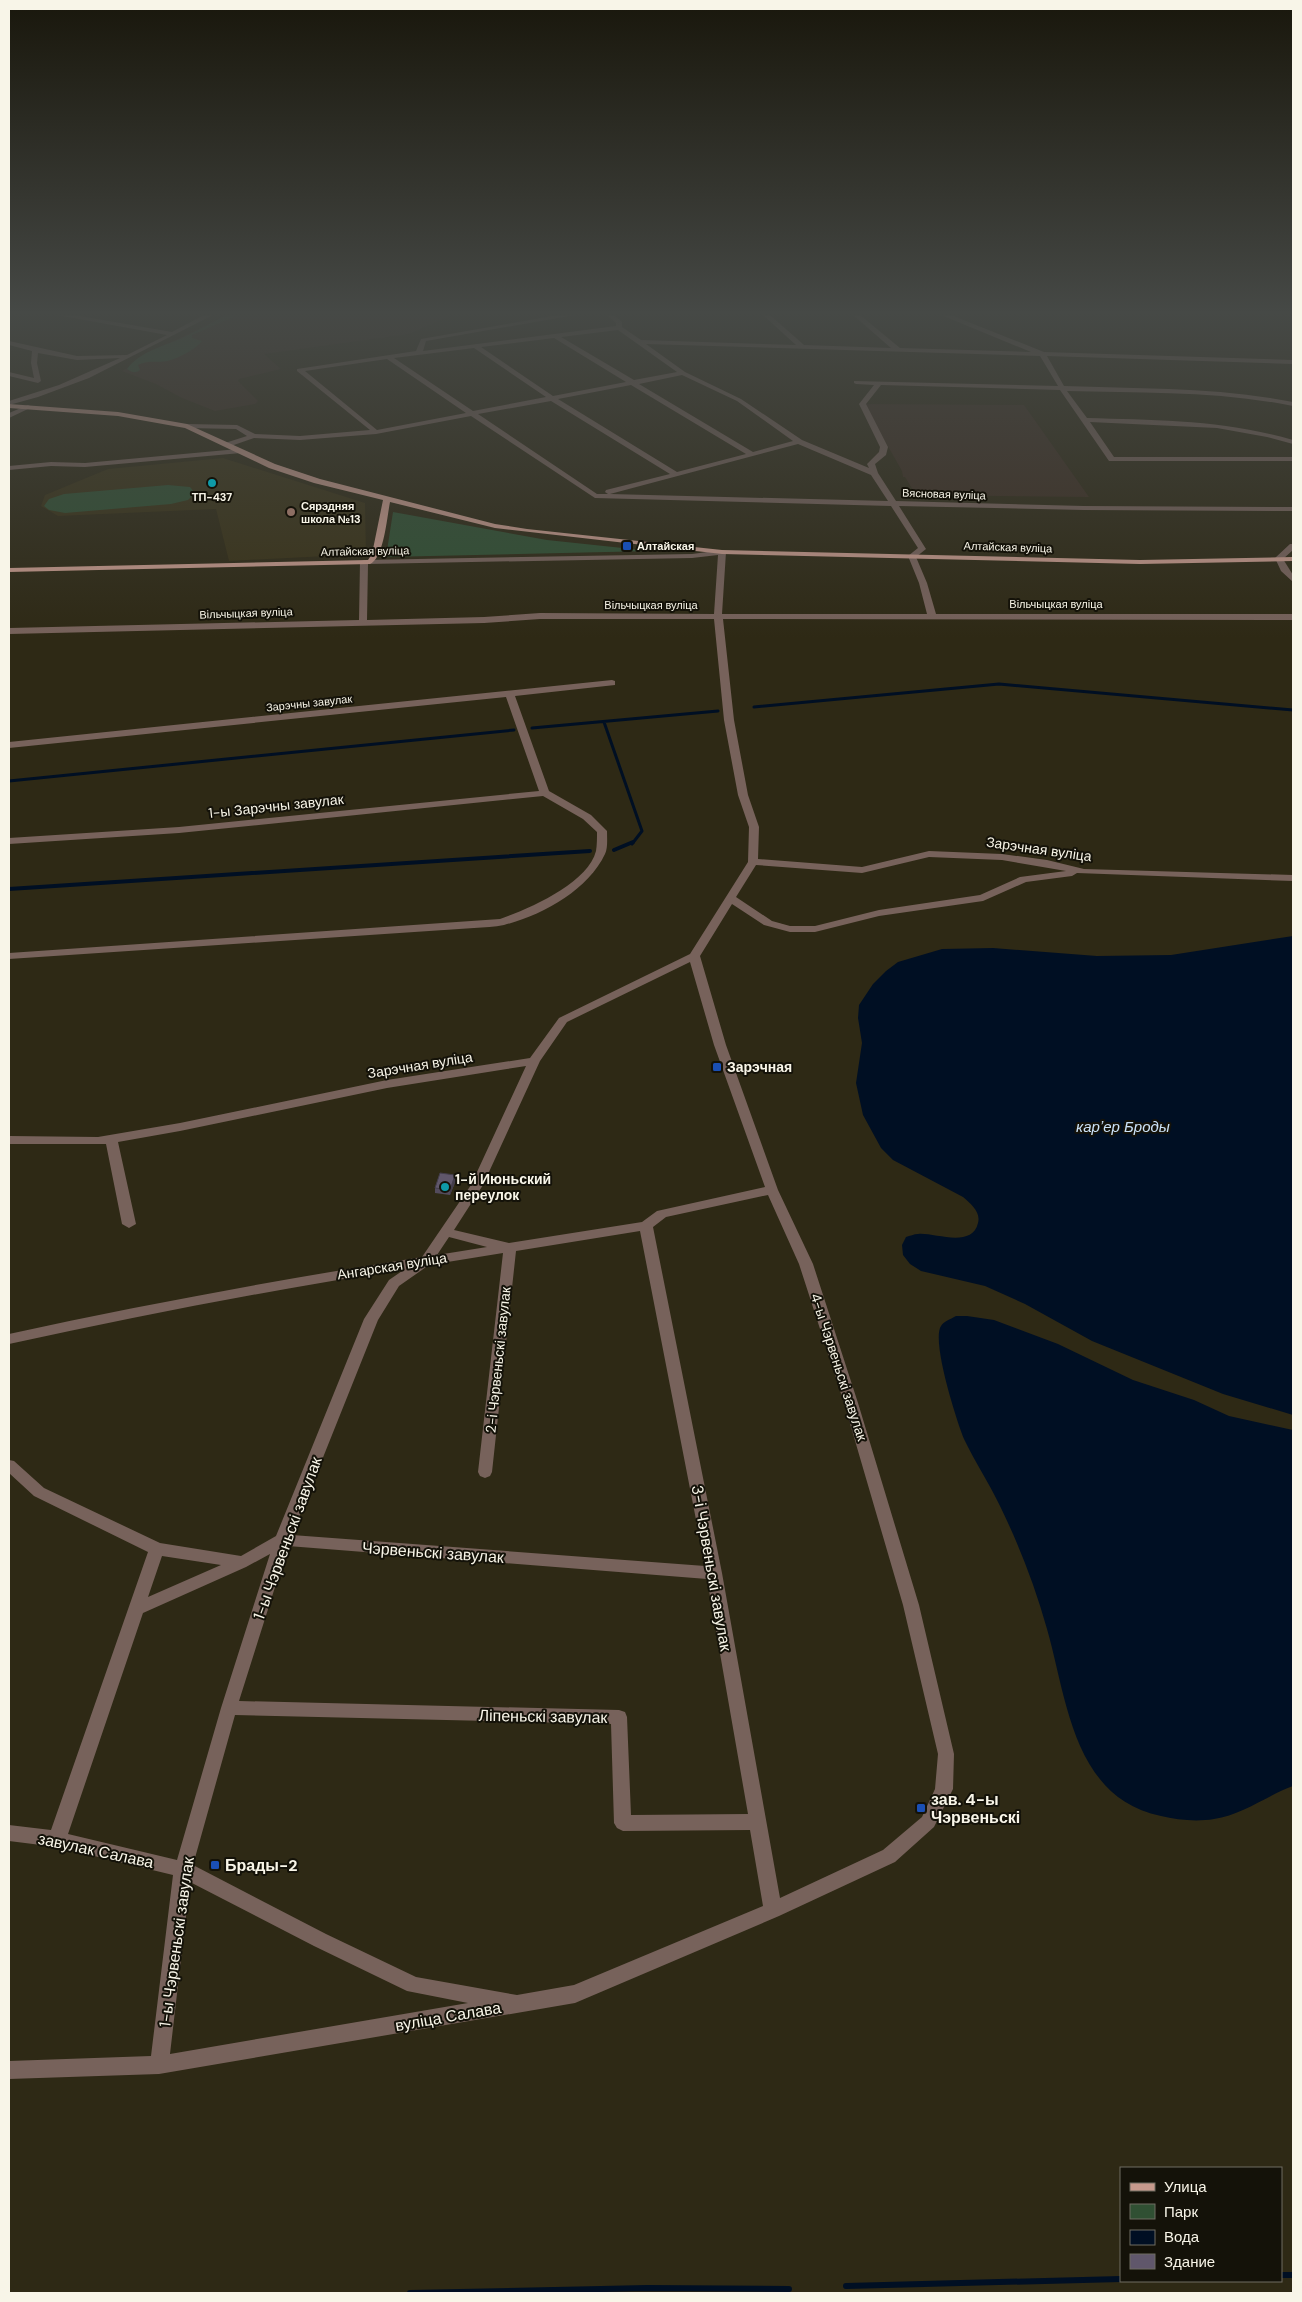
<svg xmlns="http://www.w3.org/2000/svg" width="1302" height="2302" font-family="'DM Sans',sans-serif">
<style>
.built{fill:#393217}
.industrial{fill:#3c2d21}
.green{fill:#305033}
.water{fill:#000f23}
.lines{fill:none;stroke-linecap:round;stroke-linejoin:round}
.stream-far2{stroke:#000f23;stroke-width:3}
.stream-far1{stroke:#000f23;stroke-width:4}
.stream{stroke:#000f23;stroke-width:6}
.minor{fill:#77625b;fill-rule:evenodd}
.major{fill:#c6998c;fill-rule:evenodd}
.wall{fill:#534b5c}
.shaded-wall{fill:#433d4b}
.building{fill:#60576b;stroke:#433d4b}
.culture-dot{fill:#0f9aa8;stroke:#141209;stroke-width:2}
.education-dot{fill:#8d6e63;stroke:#141209;stroke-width:2}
.transit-dot{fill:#1a4fb4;stroke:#141209;stroke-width:2}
.labels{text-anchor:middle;stroke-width:4;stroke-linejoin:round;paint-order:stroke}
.far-street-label{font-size:11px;fill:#f8f5e8;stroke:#141209}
.far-poi-label{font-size:11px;font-weight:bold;fill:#f8f5e8;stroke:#141209;text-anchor:start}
.street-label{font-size:14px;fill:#f8f5e8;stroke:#141209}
.poi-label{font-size:14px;font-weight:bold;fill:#f8f5e8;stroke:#141209;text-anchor:start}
.water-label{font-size:15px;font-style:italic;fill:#cbe2f8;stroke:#141209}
.near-street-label{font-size:16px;fill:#f8f5e8;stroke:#141209}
.near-poi-label{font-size:16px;font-weight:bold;fill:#f8f5e8;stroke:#141209;text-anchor:start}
</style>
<rect width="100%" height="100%" fill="#2e2915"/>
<path class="built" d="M223,458L365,503L366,554L229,561L216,509L58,516L41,506L45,495L108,469Z"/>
<path class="industrial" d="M227,315H452L409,334L264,354L281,369L239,379L238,381L258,401L255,404L215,411L182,398L156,384L122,371L156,353L155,350Z
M864,404L1024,405L1089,497L916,495L905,477H903L902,471Z"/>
<path class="green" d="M226,315H238L192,335V338L202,341C196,349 180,357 171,360C160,364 149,359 138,365L140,370C135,374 131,372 127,369C140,351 165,346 184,337C198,330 212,323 226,315Z
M168,485L190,487L195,493L188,500L171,504L65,513L49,510L44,506L49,499L64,494Z
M393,512L547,540L651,551L386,557Z"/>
<path class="water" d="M1293,936V1415L1223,1394L1092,1341L1025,1304L985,1286L921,1271L910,1264L903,1255L902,1245L906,1237C910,1236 914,1234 918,1234C933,1232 972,1249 978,1223C981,1212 971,1204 963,1197L893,1160L881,1148L863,1115L856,1083L862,1043L858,1018L859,1005L873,984L886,971L898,962L942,949L993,948L1097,956L1171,955Z
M956,1316H967L994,1320L1058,1344L1133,1380L1194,1400L1229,1416L1293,1430V1786C1266,1796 1242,1815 1214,1819C1197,1822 1177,1820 1161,1816C1073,1798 1067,1699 1047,1629C1035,1586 1019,1545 1000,1506C989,1483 975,1462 964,1439C957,1422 931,1341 941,1326C944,1321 951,1319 956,1316Z"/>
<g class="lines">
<path class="stream-far2" d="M754,707L999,684L1293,710
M604,722L642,831L632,844
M532,728L718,711
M9,781L514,730"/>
<path class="stream-far1" d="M614,850L633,842
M9,889L590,851"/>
<path class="stream" d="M1281,2275H1293
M846,2286L1121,2279
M410,2293L647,2288L789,2289"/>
<path class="minor" d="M57,315H74L172,332L204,315H213L89,378L38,397L9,405V401L59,385L120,358L77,360L38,353L37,363L41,381L38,383L9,376V372L34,378L31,363L32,351L9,345V341L77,356L127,355L167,335Z
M558,315H575L426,341L423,351L616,326V323L607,315H614L622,322V327L641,340L796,345L763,315H770L804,345L891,348L853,315H860L900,348L1031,352L941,315H951L1044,352L1293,360V364L1047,356L1064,386C1141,389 1218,387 1293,402V406C1219,391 1143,393 1067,391L1087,418C1157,420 1225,420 1293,440V444L1267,437L1217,428L1090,422L1114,457H1293V461H1109L1060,390L881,385L866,404L888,447L886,455L875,464L878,473L896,501L1084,506L1293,507V511L1084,510L899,506L926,549L916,557L927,583L936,614H1293V620L723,619L734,720L748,795L759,827L758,859L862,867L929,851L1002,854L1047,860L1084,869L1293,875V881L1077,873L1072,876L1026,882L983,901L879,916L815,932H790L764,925L732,904L700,956L726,1045L778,1190L813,1264L858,1403L919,1605L954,1754L953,1789L934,1827L895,1862L779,1916L575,2003L159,2074L9,2079V2061L151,2056L173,1875L57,1847L9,1841V1825L51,1830L148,1552L34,1496L9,1473V1460L14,1461L44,1488L160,1543L241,1556L276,1536L364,1319L389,1280L405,1269C272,1290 141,1315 9,1344V1334C146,1304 283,1279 422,1257L471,1185L526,1066L387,1088L180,1131L118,1142L136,1224L129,1228L122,1224L106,1144H9V1136L98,1137L180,1123L387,1080L530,1058L559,1018L690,954L748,862L749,827L738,795L724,720L714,619H540L484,623L9,634V628L359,620L360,562L364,560L692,554L722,550L726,552L722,614H927L919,583L908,556L918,548L891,506L595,498L471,416L376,434L300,440L254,438L228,447H225V443L247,436L236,429L187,428L183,426L187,424L237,425L255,434L300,436L370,430L297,371V369L416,351L421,339ZM618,330L677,372L634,380L561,337ZM554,338L626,382L553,396L481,347ZM646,344L1040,356L1058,386L854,381V383L856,384L874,385L859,404L880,447L879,452L867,464L869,468L802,440L741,399L685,372ZM474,348L546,397L473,411L394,358ZM387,359L466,413L377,430L305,371ZM682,375L737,401L793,441L753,452L639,384ZM631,385L746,454L677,472L558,399ZM551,401L670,474L606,490L605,492L608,494H597L478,414ZM798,444L871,475L888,501L610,494ZM718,555L714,614L540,613L484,617L367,620L368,564L692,558ZM929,857L1002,860L1066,871L1020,877L980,895L879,910L815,926H790L772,921L736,897L756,865L862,873ZM690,962L714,1045L765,1187L657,1211L642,1222L509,1243L454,1230L483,1185L540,1061L567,1022ZM768,1195L799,1264L844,1403L903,1605L938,1754L935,1789L922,1817L883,1850L780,1898L722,1573L653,1227L666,1217ZM640,1231L705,1566L292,1535L378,1320L399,1286L429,1265L503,1253L478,1472L480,1476L485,1478L490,1476L492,1472L516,1251ZM449,1237L487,1247L437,1255ZM288,1546L707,1579L748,1814L631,1815L627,1717L625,1712L619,1710L239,1701ZM270,1554L221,1708L177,1860L68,1834L143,1613L246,1567ZM162,1556L221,1565L148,1597ZM235,1715L611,1724L614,1823L617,1828L623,1831L750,1830L763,1906L574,1985L517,1995L416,1977L326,1934L193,1865ZM190,1882L314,1946L407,1991L468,2003L170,2054Z
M28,405L32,407L30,408L9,418V413Z
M238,449L242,451L241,453L85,467L51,466L9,470V466L51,462L85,463Z
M1290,544H1293V550L1283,559L1293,575V582L1281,571L1275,558Z
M612,680L615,681V685L515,696L549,791L591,815L607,831C607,838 608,848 605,854C588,890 543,915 504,925C495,927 484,927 474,928L9,959V953L500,919C529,909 588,883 596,851C597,845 597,838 597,832L583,819L543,796L179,833L9,844V838L179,827L539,791L506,697L9,748V742Z"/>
<path class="major" d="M9,404L118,412L187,424L275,464L320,479L495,524L527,529L722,550L1140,560L1293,557V561L1140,564L722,554L495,528L390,502C387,517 384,558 370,564L9,572V568L368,560L372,554L383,500L314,483L269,468L185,428L118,416L9,408Z"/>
</g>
<path class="wall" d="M456,1180L450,1195L435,1193V1188Z"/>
<path class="shaded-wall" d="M455,1175L456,1180L450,1195V1190Z"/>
<path class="building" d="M440,1173L455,1175L450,1190L435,1188Z"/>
<linearGradient id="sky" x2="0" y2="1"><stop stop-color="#19170c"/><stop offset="0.49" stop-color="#464946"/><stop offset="1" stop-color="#464946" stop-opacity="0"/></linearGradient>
<rect width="1302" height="638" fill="url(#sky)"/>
<g class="culture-dot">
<circle cx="212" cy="483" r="5"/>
<circle cx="445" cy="1187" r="5"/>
</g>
<circle class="education-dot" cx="291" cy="512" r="5"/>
<g class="transit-dot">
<rect x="622" y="541" width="10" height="10" rx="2.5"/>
<rect x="712" y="1062" width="10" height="10" rx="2.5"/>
<rect x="916" y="1803" width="10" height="10" rx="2.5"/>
<rect x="210" y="1860" width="10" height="10" rx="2.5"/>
</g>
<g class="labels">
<g class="far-street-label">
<text transform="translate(944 494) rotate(2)" y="4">Вясновая вуліца</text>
<text transform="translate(1008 547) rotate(2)" y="4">Алтайская вуліца</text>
<text transform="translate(365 551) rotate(-1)" y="4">Алтайская вуліца</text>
<text x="1056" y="608">Вільчыцкая вуліца</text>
<text x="651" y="609">Вільчыцкая вуліца</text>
<text transform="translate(246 613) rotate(-2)" y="4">Вільчыцкая вуліца</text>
<text transform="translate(309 703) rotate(-6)" y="4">Зарэчны завулак</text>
</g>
<g class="far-poi-label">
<text x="212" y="501" text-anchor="middle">ТП-437</text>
<text x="301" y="510">Сярэдняя<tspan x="301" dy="13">школа №13</tspan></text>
<text x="637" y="550">Алтайская</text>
</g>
<g class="street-label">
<text transform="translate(276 806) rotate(-6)" y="5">1-ы Зарэчны завулак</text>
<text transform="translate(1039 849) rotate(8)" y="5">Зарэчная вуліца</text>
<text transform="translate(420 1065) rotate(-9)" y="5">Зарэчная вуліца</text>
<text transform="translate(392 1266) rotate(-9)" y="5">Ангарская вуліца</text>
<text transform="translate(498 1360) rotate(-84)" y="5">2-і Чэрвеньскі завулак</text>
<text transform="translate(839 1367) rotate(72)" y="5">4-ы Чэрвеньскі завулак</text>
</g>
<g class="poi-label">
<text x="727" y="1072">Зарэчная</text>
<text x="455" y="1184">1-й Июньский<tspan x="455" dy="16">переулок</tspan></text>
</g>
<g class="water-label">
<text x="1123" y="1132">карʼер Броды</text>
</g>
<g class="near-street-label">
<text transform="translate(287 1538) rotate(-70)" y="6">1-ы Чэрвеньскі завулак</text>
<text transform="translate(433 1552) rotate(4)" y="6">Чэрвеньскі завулак</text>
<text transform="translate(712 1568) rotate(80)" y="6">3-і Чэрвеньскі завулак</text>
<text transform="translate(543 1716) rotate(1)" y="6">Ліпеньскі завулак</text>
<text transform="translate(96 1850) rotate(12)" y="6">завулак Салава</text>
<text transform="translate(176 1942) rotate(-82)" y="6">1-ы Чэрвеньскі завулак</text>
<text transform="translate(448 2016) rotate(-10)" y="6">вуліца Салава</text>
</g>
<g class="near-poi-label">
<text x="931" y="1805">зав. 4-ы<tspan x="931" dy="18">Чэрвеньскі</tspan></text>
<text x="225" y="1871">Брады-2</text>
</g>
</g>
<rect width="1302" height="2302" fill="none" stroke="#f8f5e8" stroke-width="20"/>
<rect x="1120" y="2167" width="162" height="115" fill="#141209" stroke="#6f6d62"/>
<rect x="1130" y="2183" width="25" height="8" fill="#c6998c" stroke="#6f6d62"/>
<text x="1164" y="2192" font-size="15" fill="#f8f5e8">Улица</text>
<rect x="1130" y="2204" width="25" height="15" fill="#305033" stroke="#6f6d62"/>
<text x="1164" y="2217" font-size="15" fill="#f8f5e8">Парк</text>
<rect x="1130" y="2230" width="25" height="15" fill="#000f23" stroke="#6f6d62"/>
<text x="1164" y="2242" font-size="15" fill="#f8f5e8">Вода</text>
<rect x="1130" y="2254" width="25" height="15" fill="#60576b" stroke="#6f6d62"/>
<text x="1164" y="2267" font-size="15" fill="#f8f5e8">Здание</text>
</svg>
